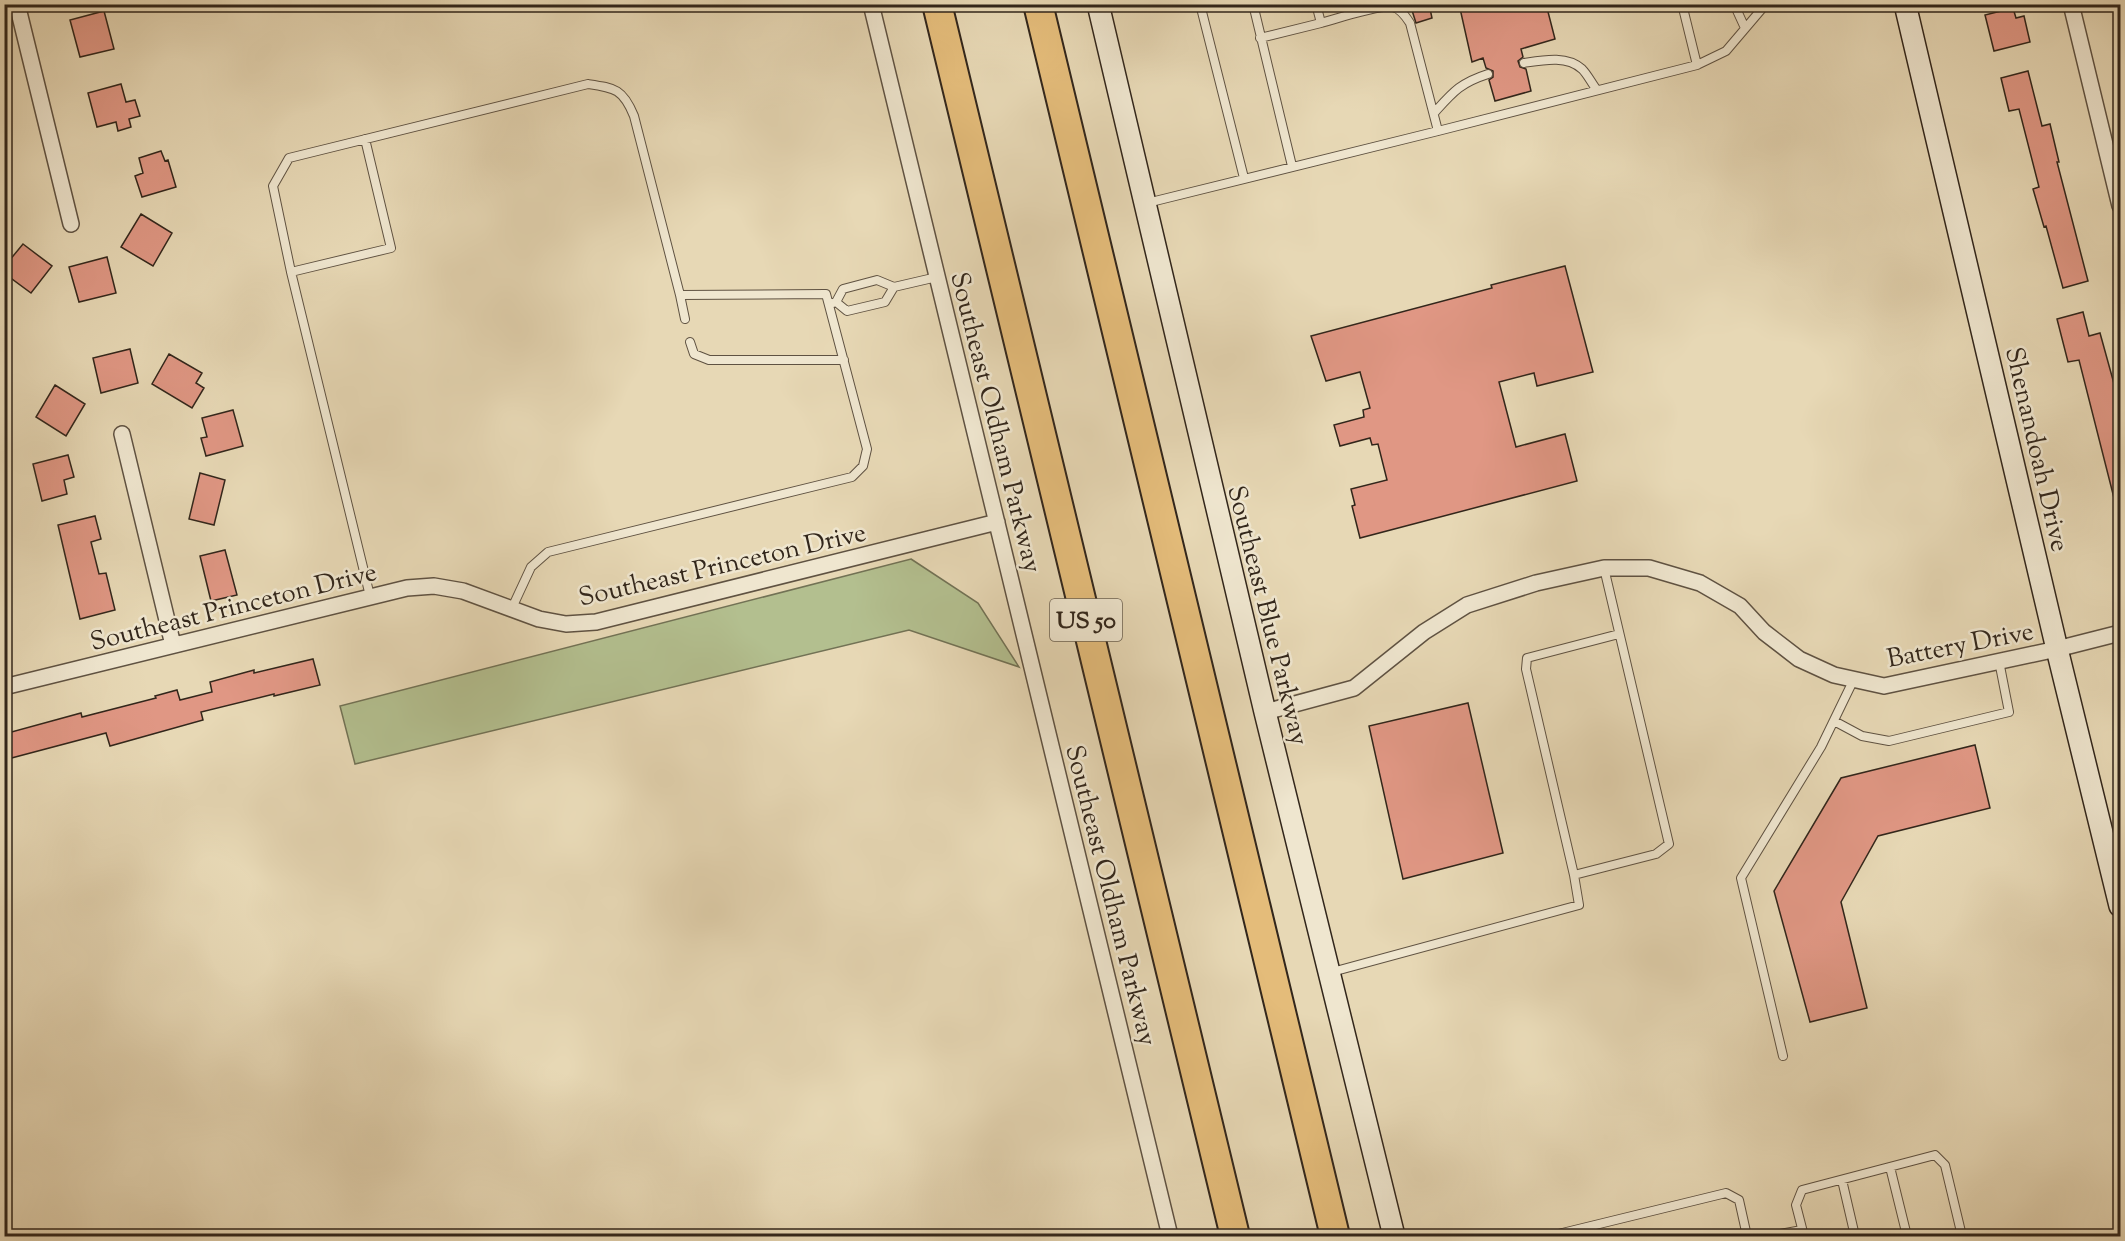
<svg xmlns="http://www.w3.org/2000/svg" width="2125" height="1241" font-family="'Sorts Mill Goudy',serif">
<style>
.green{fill:#b3bf8f;stroke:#727255;stroke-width:1.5}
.building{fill:#e09784;stroke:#32261b;stroke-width:1.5}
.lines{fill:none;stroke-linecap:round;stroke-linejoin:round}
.lane-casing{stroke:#5f5242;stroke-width:10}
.street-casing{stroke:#5f5242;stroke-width:18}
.secondary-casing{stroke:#32261b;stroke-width:24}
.highway-casing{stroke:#32261b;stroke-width:32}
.lane{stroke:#efe6cf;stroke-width:8}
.street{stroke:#efe6cf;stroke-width:15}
.secondary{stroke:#efe6cf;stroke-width:21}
.highway{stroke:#e4bc7a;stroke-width:28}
.labels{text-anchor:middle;stroke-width:5;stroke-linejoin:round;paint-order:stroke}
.shield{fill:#efe6cf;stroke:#6b6051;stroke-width:1.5}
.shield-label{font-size:24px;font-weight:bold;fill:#32261b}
.street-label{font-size:26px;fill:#32261b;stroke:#efe6cf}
</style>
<rect width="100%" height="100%" fill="#e7d8b5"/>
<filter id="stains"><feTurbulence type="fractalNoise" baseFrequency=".00333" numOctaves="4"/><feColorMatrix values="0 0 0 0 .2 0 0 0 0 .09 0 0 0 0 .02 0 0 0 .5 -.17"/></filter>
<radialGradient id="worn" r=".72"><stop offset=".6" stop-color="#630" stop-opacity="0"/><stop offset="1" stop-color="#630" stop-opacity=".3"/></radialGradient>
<path class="green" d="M911,559L978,603L1019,667L909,630L355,764L340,706Z"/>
<path class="building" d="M1410,4H1429L1432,18L1416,23Z
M1459,4H1546L1555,39L1521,49L1523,57L1518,61L1520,67L1526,69L1531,91L1495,101L1489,80L1493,77V71L1486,68L1483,58L1472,62Z
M2013,8L2016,18L2024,16L2030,42L1994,51L1985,15Z
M104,11L114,49L80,57L70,20Z
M2028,71L2042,126L2050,124L2059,162H2057L2088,281L2063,288L2046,226L2044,227L2033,189L2039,187L2019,109L2009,111L2001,78Z
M121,84L126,102L135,100L140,116L129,119L131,127L118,131L116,122L97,127L88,93Z
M161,151L165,161L168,160L176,187L142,197L135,176L143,173L139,158Z
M141,214L172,233L153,266L121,247Z
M23,244L52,266L31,293L4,273V267Z
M107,257L116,293L79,302L69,267Z
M1565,266L1593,372L1537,386L1534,373L1499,382L1516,447L1565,434L1577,481L1360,538L1352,506L1355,505L1351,489L1387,480L1378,444L1372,445L1370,438L1340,446L1334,425L1364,417L1363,410L1370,408L1360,372L1326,381L1311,336L1492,288L1491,285Z
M2083,312L2089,336L2100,333L2121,409V502H2115L2079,360L2068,362L2057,319Z
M130,349L138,383L101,393L93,358Z
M169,354L202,373L196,383L204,388L192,408L152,384Z
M55,385L85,404L66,436L36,417Z
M233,410L243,446L206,456L201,438L207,437L202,418Z
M68,455L74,477L64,480L67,494L42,501L33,464Z
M200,473L225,480L214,525L189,519Z
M95,516L101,539L91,542L99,574L106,573L115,610L80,619L58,525Z
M225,550L237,595L211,601L200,556Z
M313,659L320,685L274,696V694L201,712L203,720L110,746L106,733L4,760V734L81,713L82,717L156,698L155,696L177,690L180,700L212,692L210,682L254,670V673Z
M1468,703L1503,853L1403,879L1369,726Z
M1975,745L1990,808L1878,836L1841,902L1867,1008L1810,1022L1774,891L1841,778Z"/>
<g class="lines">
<defs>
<path id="lane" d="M1200,4L1244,178
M1253,4L1292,166
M1682,4L1697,65
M1734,4L1745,28
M1321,23C1336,19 1381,4 1393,7C1401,9 1406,17 1410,23L1438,131
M1260,38L1321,23L1316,4
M1524,63C1543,60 1567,55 1582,69C1588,75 1592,84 1597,90
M1434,113C1453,92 1460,83 1488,74
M1147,203L1438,131L1697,65L1726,51L1766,4
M291,272L391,248L365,139
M894,287L937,277
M680,295L685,319
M830,304L836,302L847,311L885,302L894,287L877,280L843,289L836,302
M690,342L694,354L709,360H844
M370,596L291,272L273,186L289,158L588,84C615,88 623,89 634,116L680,295L826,294L867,449L863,466L852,477L548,552L531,567L512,608
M1834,721L1862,736L1889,741L2009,712L1999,661
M1574,875L1526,669L1527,658L1619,634
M1332,972L1579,905L1574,875L1656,854L1669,844L1604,568
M1783,1056L1741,878L1821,747L1854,679
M1890,1167L1907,1236
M1842,1180L1855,1236
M1550,1236L1726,1193L1739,1200L1747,1236
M1769,1236L1802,1230
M1804,1236L1796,1205L1802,1190L1935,1155L1945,1165L1962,1236"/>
<path id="street" d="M17,4L71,224
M871,4L1170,1236
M2071,4L2120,206
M122,434L173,645
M4,687L407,588L434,586L463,591L539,619L566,624L596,622L997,522
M1265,712L1354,688L1424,632L1467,605L1536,583L1604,568H1649L1700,583L1740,606L1764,632L1799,659L1834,675L1884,686L2057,649L2120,633"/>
<path id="secondary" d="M1098,4L1265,712L1394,1236
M1905,4L2057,649L2120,906"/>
<path id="highway" d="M937,4L1235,1236
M1038,4L1335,1236"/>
</defs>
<use href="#lane" class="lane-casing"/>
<use href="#street" class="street-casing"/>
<use href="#secondary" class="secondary-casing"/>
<use href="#highway" class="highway-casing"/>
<use href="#lane" class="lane"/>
<use href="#street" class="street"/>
<use href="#secondary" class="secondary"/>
<use href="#highway" class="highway"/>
</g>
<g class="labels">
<rect class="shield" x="1050" y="599" width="72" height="42" rx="4.5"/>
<g class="shield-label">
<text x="1086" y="628">US 50</text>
</g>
<g class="street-label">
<text transform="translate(997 422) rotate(76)" y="9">Southeast Oldham Parkway</text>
<text transform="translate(2038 449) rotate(77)" y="9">Shenandoah Drive</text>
<text transform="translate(722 564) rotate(-13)" y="9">Southeast Princeton Drive</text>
<text transform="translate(233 606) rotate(-14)" y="9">Southeast Princeton Drive</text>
<text transform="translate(1269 615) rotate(76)" y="9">Southeast Blue Parkway</text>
<text transform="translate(1960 644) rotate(-11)" y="9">Battery Drive</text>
<text transform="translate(1112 895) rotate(76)" y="9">Southeast Oldham Parkway</text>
</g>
</g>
<rect width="2125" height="1241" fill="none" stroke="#e7d8b5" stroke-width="24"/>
<rect x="6" y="6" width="2113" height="1229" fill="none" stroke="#32261b" stroke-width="3"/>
<rect x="12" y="12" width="2101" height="1217" fill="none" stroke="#32261b" stroke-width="1.5"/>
<rect width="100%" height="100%" filter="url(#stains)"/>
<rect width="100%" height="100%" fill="url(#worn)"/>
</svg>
